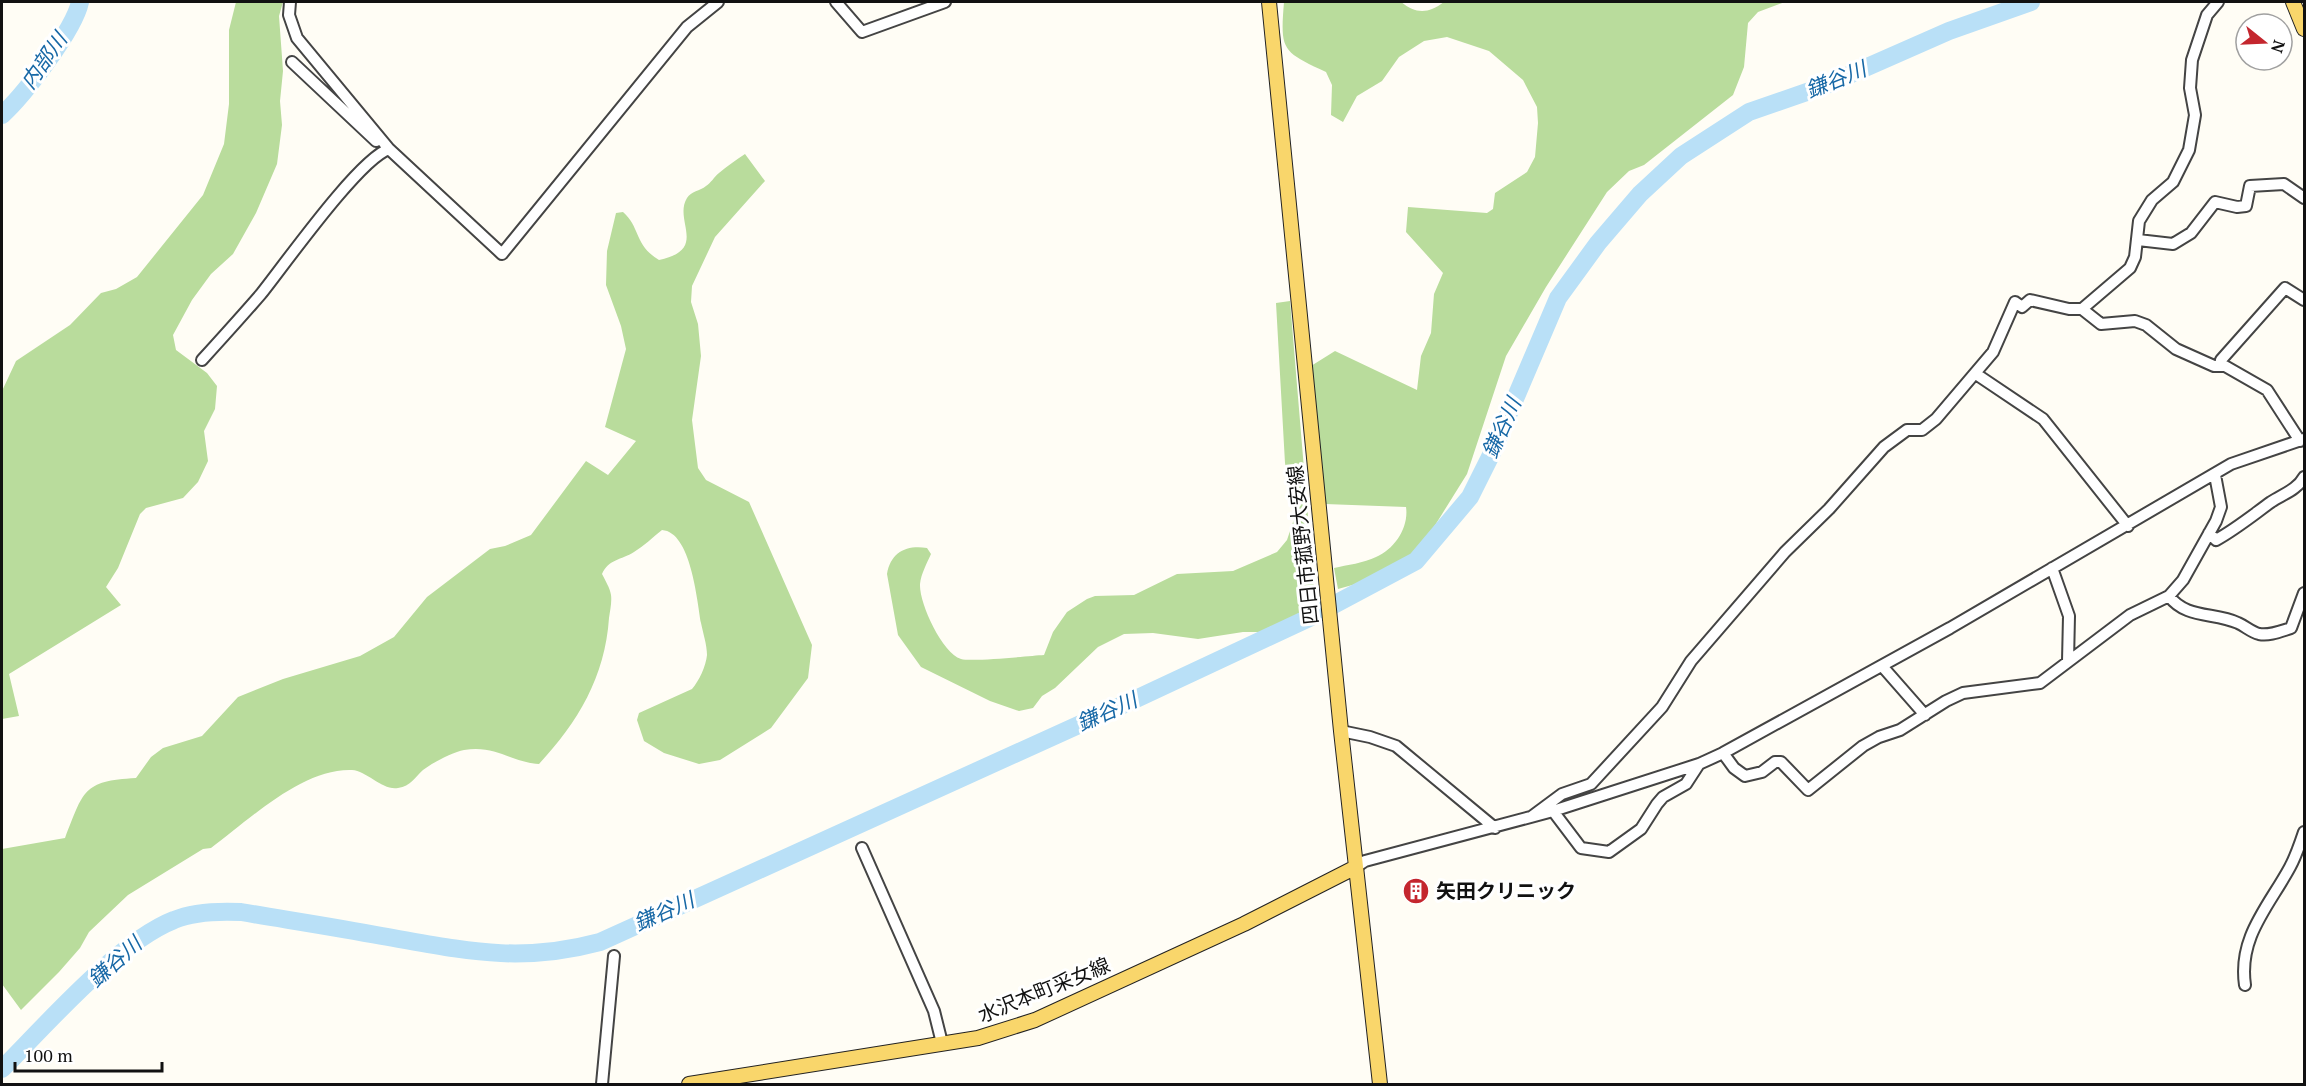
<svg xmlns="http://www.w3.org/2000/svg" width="2306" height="1086" font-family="'PT Serif','Noto Sans JP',serif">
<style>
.forest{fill:#b9dc9c}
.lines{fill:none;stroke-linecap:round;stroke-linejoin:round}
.river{stroke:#b9e0f7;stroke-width:18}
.minor-casing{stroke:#444;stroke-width:14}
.major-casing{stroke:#222;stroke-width:16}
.minor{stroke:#fff;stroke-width:10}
.major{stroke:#f9d66b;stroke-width:14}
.labels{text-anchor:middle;stroke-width:6;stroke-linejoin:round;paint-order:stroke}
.street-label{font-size:20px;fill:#111;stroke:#fff}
.poi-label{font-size:20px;font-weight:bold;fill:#111;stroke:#fff;text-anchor:start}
.water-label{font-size:21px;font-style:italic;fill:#1768a6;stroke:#fff}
</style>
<rect width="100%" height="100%" fill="#fffdf5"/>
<path class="forest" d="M236,2H283L279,16L283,71L280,101L282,125L277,164L256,213L233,254L211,274L192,300L173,335L176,350L207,373L217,386L215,409L204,431L208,461L198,482L183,498L146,508L140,514L118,568L106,587L121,605L9,674L19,716L2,719V391L16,361L70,325L101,293L116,289L137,277L203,195L224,144L229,104V30Z
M1284,2H1401C1416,14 1428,14 1444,2H1785L1758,12L1748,23L1744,67L1733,95L1644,165L1629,171L1607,192L1546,287L1506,356L1467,474L1419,551L1374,579L1338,589L1334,568C1347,565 1364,563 1376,557C1395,549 1409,527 1406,507L1325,504L1311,366L1335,351L1417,390L1421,356L1431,333L1434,294L1443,273L1406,232L1408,207L1487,213L1493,209L1495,193L1527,172L1535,157L1538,123L1537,107L1523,80L1489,51L1447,37L1424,41L1399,57L1382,81L1357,96L1343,122L1331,115L1332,85L1326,72C1282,51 1280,51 1284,2Z
M745,154L765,181L715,237L692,286L691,302L698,324L701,356L692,420L698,468L706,480L749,502L812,645L808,678L771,728L720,760L699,764L664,753L644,741L637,720L639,713L692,689C699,681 706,666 707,655C707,645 703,633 701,623C697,600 691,532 662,530C653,537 644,546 634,552C621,560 609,559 602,574C605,580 610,588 611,595C612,602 610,611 609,618C605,677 578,722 539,764C510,762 497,745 464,750C453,752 432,763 423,770C414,778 411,786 398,788C383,791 367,771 352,770C302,768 249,820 211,848L203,849L128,895L89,932L80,948L59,972L21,1010L2,984V849L65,838C84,791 82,781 136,778L151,757L163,748L202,736L238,697L283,679L360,656L394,637L427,597L490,549L505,546L531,535L586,461L608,475L636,441L605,427L626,349L621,326L606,285L607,251L616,213L623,212C641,228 634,245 659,260C709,249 673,221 687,198C691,191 700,191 706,186C711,183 714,177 719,173C727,166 736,160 745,154Z
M1290,301L1315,601L1273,632H1243L1198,639L1153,633L1124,634L1098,647L1055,688L1042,696L1033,708L1019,711L990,701L921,667L898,635L887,574C891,552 906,545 927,548L931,554C927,563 921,574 920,584C919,603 942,653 961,659C972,662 1028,656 1044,655L1053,632L1067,612L1087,599L1095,596L1134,595L1177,574L1233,571L1277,552L1287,540L1295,516L1285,463L1276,303Z"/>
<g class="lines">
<path class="river" d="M2,115C24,95 74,30 80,2
M2,1069C46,1025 118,942 174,920C193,912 220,911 241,912C288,920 335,927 382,936C463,950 518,964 600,942L1138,698L1309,618L1416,561L1470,497L1492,453L1558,298L1598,243L1640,194L1681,156L1749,112L1824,86L1949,31L2031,2"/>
<defs>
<path id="minor" d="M290,2L289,15L297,38L389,149L502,254L687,27L718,2
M836,2L862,32L945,2
M292,62L376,141
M2138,240L2173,244L2191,233L2215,202L2237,207L2246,206L2250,186L2284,184L2304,198
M2082,309L2101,324L2135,321L2146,325L2176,349L2214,366H2225L2267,390L2300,441
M202,360C222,338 242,316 261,294C285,264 359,159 389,149
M2220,366L2221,360L2285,288L2304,300
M1976,374L2043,419L2128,526
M2209,533L2216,540C2236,529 2253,515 2271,502C2283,494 2297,490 2304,477
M2052,568L2069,616L2068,661
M2169,596C2186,619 2214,612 2238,623C2245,626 2251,632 2259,634C2270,636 2281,631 2291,628L2304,593
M1882,666L1925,715
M1341,731L1370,737L1396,746L1495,828
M1723,753L1734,768L1745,776L1762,772L1775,762H1781L1808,790L1863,746L1879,737L1900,730L1946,701L1963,693L2040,683L2130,615L2169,596L2183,580L2216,521L2221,507L2215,475
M1553,811L1581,848L1609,852L1641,829L1657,804L1663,797L1686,784L1699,764
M1531,817L1562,794L1591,784L1662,707L1691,661L1785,552L1829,509L1884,447L1907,430H1922L1936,419L1993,352L2015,302L2022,307L2030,300L2069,309H2082L2130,268L2135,257L2139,221L2152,200L2173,182L2189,150L2195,115L2190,88L2192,60L2207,15L2218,2
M862,848L934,1011L942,1043
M1356,867L1365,861L1553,811L1699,764L1723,753L1950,628L2231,464L2304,439
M2245,985C2238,937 2269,906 2290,867C2296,856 2300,844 2304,832
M602,1084L614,956"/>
<path id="major" d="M1269,2L1341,731L1380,1084
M2293,2L2304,29
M689,1084L978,1038L1035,1020L1244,924L1356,867"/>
</defs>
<use href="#minor" class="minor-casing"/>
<use href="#major" class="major-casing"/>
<use href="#minor" class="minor"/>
<use href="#major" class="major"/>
</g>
<defs>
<symbol id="building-disc" viewBox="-11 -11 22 22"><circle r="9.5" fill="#c4262e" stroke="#fff"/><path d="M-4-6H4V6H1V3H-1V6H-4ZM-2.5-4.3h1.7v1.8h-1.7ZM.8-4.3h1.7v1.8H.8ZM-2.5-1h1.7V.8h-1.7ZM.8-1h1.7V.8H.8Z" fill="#fff"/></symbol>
</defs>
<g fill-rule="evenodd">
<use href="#building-disc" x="1401" y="876" width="30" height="30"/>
</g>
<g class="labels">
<g class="street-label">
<text transform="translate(1303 545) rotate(-96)" y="7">四日市菰野大安線</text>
<text transform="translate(1044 990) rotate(-22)" y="7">水沢本町采女線</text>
</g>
<g class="poi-label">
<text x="1436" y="898">矢田クリニック</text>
</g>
<g class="water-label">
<text transform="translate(44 61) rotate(-55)" y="7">内部川</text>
<text transform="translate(1836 80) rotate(-22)" y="7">鎌谷川</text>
<text transform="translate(1502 428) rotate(-66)" y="7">鎌谷川</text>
<text transform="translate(1107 712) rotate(-24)" y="7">鎌谷川</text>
<text transform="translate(664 912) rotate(-24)" y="7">鎌谷川</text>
<text transform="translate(115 962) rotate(-42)" y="7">鎌谷川</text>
</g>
</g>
<rect width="2306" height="1086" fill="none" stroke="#111111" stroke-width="6"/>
<g transform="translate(2264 42) rotate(108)"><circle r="28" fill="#ffffff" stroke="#a0a0a0" stroke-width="1.5"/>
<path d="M0-4.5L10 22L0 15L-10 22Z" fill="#c4262e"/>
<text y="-9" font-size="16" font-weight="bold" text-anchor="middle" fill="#111111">N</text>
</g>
<path d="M15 1062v9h147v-9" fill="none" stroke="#111111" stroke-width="3"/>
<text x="24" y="1062" font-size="18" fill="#111111" stroke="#ffffff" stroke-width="4.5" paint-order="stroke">100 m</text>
</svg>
